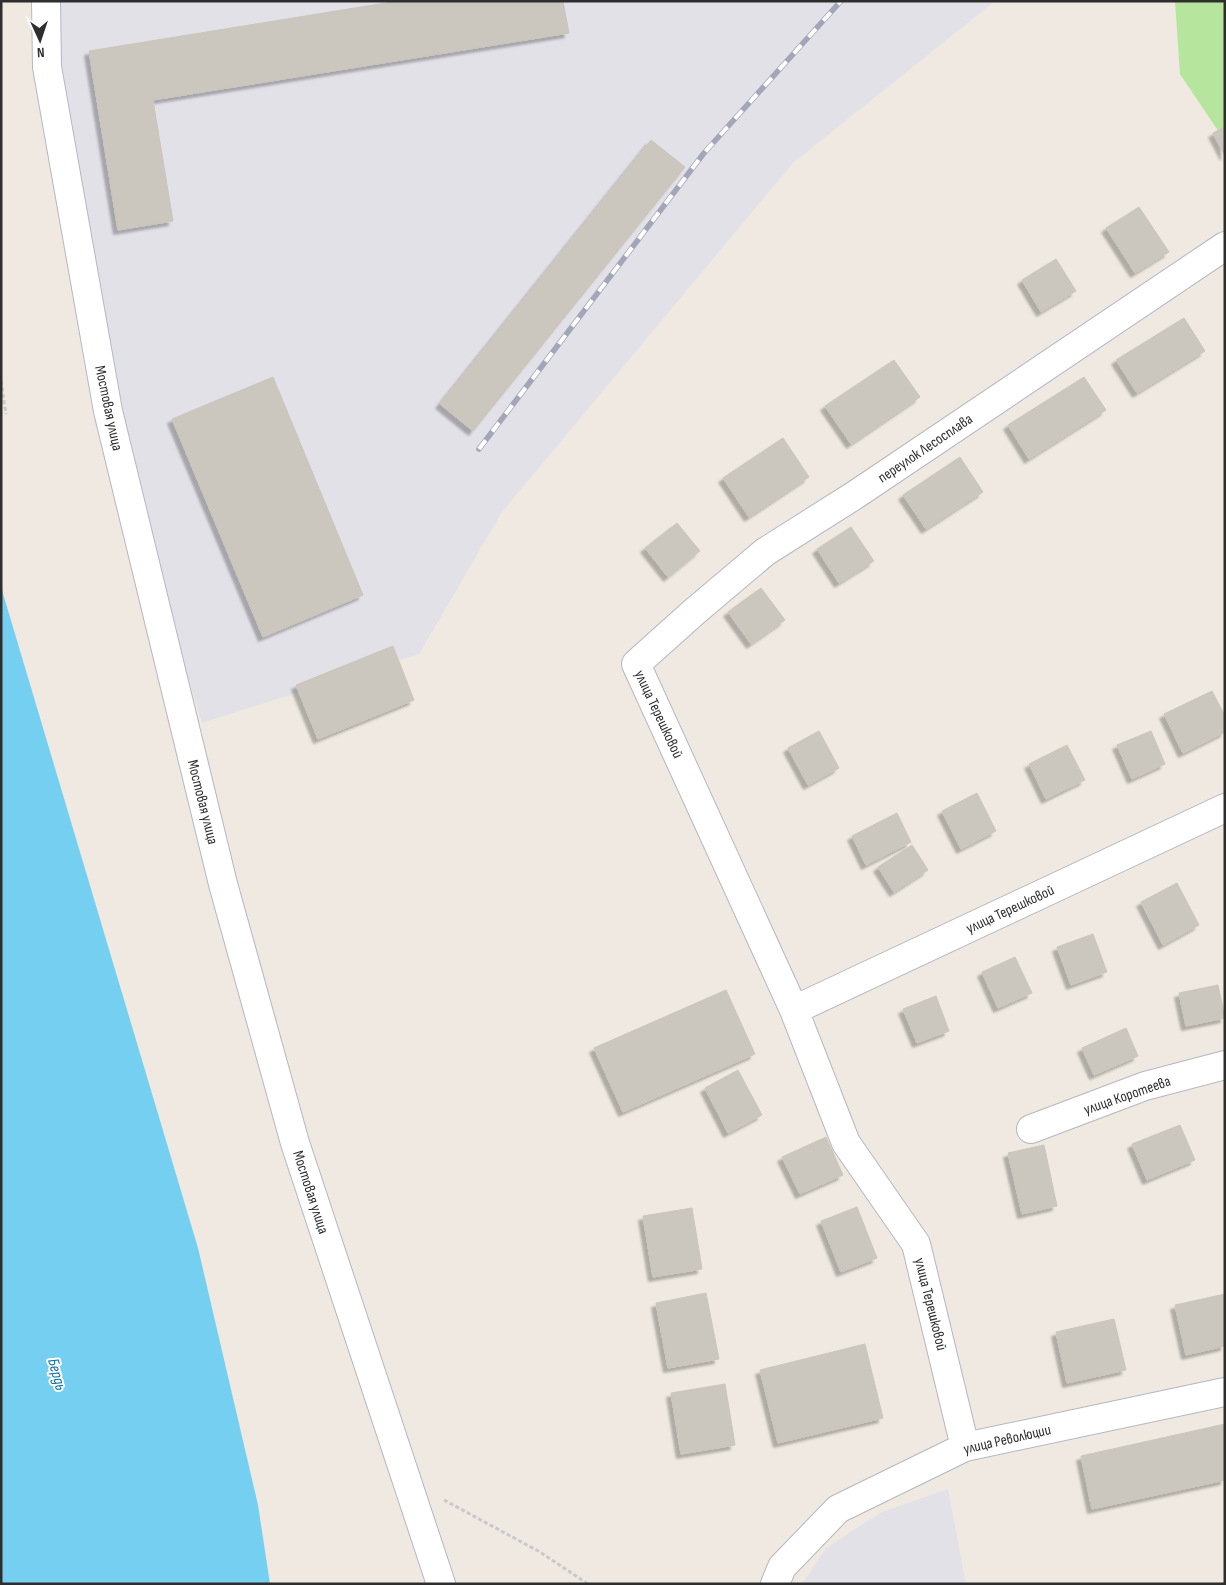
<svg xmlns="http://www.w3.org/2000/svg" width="1226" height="1585" font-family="'Sofia Sans Condensed',sans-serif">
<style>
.industrial{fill:#e3e1e8}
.green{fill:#b6e59e}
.water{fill:#75cff0}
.building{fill:#cbc7bf;stroke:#cbc5ba;filter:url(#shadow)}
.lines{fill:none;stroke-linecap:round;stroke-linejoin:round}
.street-casing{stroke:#b4b7c1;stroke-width:30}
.secondary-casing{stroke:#b4b7c1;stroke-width:30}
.path{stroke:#c9c9c9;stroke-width:3;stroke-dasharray:4 2.5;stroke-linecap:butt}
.street{stroke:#fff;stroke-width:28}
.secondary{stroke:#fff;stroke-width:28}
.rail-casing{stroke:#a3a6b8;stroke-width:5.5}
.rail{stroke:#fff;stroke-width:4;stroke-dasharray:11;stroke-linecap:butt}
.labels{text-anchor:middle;stroke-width:4;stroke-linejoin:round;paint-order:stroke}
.street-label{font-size:15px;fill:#2e2e2e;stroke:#fff}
.water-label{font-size:16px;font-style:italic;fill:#0d6fa3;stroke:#fff}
</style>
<defs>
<filter id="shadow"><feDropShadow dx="-4.5" dy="4.5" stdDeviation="1" flood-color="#0004"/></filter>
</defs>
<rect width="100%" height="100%" fill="#efe9e1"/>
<path class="industrial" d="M47,1H995L793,163L502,512L419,654L202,723L110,421Z
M948,1489L966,1584H802L826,1548L882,1512Z"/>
<path class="green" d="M1175,1H1225V141L1180,74Z"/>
<path class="water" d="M1,587L198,1248L258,1505L270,1584H1Z"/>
<path class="building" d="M398,1H563L569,33L153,100L173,221L118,230L89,51Z
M1225,127V156L1213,133Z
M651,140L685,167L473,431L440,404Z
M1139,207L1169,252L1135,273L1106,228Z
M1056,259L1076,291L1041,312L1022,280Z
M1184,318L1205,351L1137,393L1116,360Z
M894,360L920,397L851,444L825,406Z
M273,377L363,595L263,637L172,419Z
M1084,377L1106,410L1029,459L1008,425Z
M783,438L809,477L749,517L723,478Z
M960,457L983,492L926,529L903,495Z
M677,523L700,551L668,577L645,548Z
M851,527L874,561L839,583L817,549Z
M761,588L785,620L751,644L728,612Z
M393,646L414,700L318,739L296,685Z
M1212,691L1225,716V732L1183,753L1164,714Z
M819,731L839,768L808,785L788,748Z
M1151,731L1165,764L1132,779L1117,745Z
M1067,745L1085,780L1046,799L1029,764Z
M977,793L996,831L961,849L942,811Z
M897,813L911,842L866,865L852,836Z
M912,845L928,870L894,892L878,867Z
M1177,883L1199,925L1163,945L1141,902Z
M1093,934L1107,972L1071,985L1057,947Z
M1015,957L1032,993L998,1008L982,972Z
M1218,985L1225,1018L1186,1026L1179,993Z
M726,990L755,1054L623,1112L594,1048Z
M936,996L949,1031L917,1043L903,1009Z
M1126,1028L1138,1056L1094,1075L1082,1048Z
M738,1070L762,1115L728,1133L705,1088Z
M1180,1125L1195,1160L1147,1180L1132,1144Z
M826,1137L843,1175L800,1194L782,1157Z
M1044,1145L1057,1206L1022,1214L1008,1153Z
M857,1207L877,1258L841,1272L821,1221Z
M692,1208L702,1269L653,1277L643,1216Z
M706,1293L719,1359L668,1368L656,1303Z
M1225,1294V1346L1186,1355L1175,1305Z
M1114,1319L1126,1370L1067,1383L1056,1332Z
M865,1344L883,1418L778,1443L760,1370Z
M725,1384L735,1445L681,1454L671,1393Z
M1225,1424V1480L1092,1509L1081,1456Z"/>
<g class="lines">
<defs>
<path id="street" d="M794,1010L1225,808
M1031,1129L1145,1086L1225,1065
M965,1447L916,1244L846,1143L794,1010L636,664L694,612L765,552L855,495L1225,246
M775,1584L782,1567L838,1509L965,1447L1225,1392"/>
<path id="secondary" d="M46,1L47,67L108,411L223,884L295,1143L441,1584"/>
</defs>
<use href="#street" class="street-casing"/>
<use href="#secondary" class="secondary-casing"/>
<path class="path" d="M1,381L6,414
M444,1500L540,1552L588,1584"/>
<use href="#street" class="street"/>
<use href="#secondary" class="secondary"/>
<defs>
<path id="rail" d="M479,449L704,153L841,1"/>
</defs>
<use href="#rail" class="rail-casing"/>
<use href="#rail" class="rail"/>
</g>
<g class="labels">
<g class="street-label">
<text transform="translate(109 408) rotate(78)" y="5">Мостовая улица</text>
<text transform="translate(925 448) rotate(-34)" y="5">переулок Лесосплава</text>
<text transform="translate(659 714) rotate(65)" y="5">улица Терешковой</text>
<text transform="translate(203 802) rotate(76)" y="5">Мостовая улица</text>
<text transform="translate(1010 909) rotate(-25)" y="5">улица Терешковой</text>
<text transform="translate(1127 1095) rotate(-19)" y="5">улица Коротеева</text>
<text transform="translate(311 1192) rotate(72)" y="5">Мостовая улица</text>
<text transform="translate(931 1304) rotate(76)" y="5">улица Терешковой</text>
<text transform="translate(1007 1439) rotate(-13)" y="5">улица Революции</text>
</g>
<g class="water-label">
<text transform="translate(58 1374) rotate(75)" y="6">Бердь</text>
</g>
</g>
<rect width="1226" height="1585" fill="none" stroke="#2e2e2e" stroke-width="5"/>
<g transform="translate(40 40) rotate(177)" stroke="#ffffff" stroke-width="4" paint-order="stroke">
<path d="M0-4L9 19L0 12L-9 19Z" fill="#2e2e2e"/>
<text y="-8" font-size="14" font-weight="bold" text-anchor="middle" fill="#2e2e2e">N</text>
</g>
</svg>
